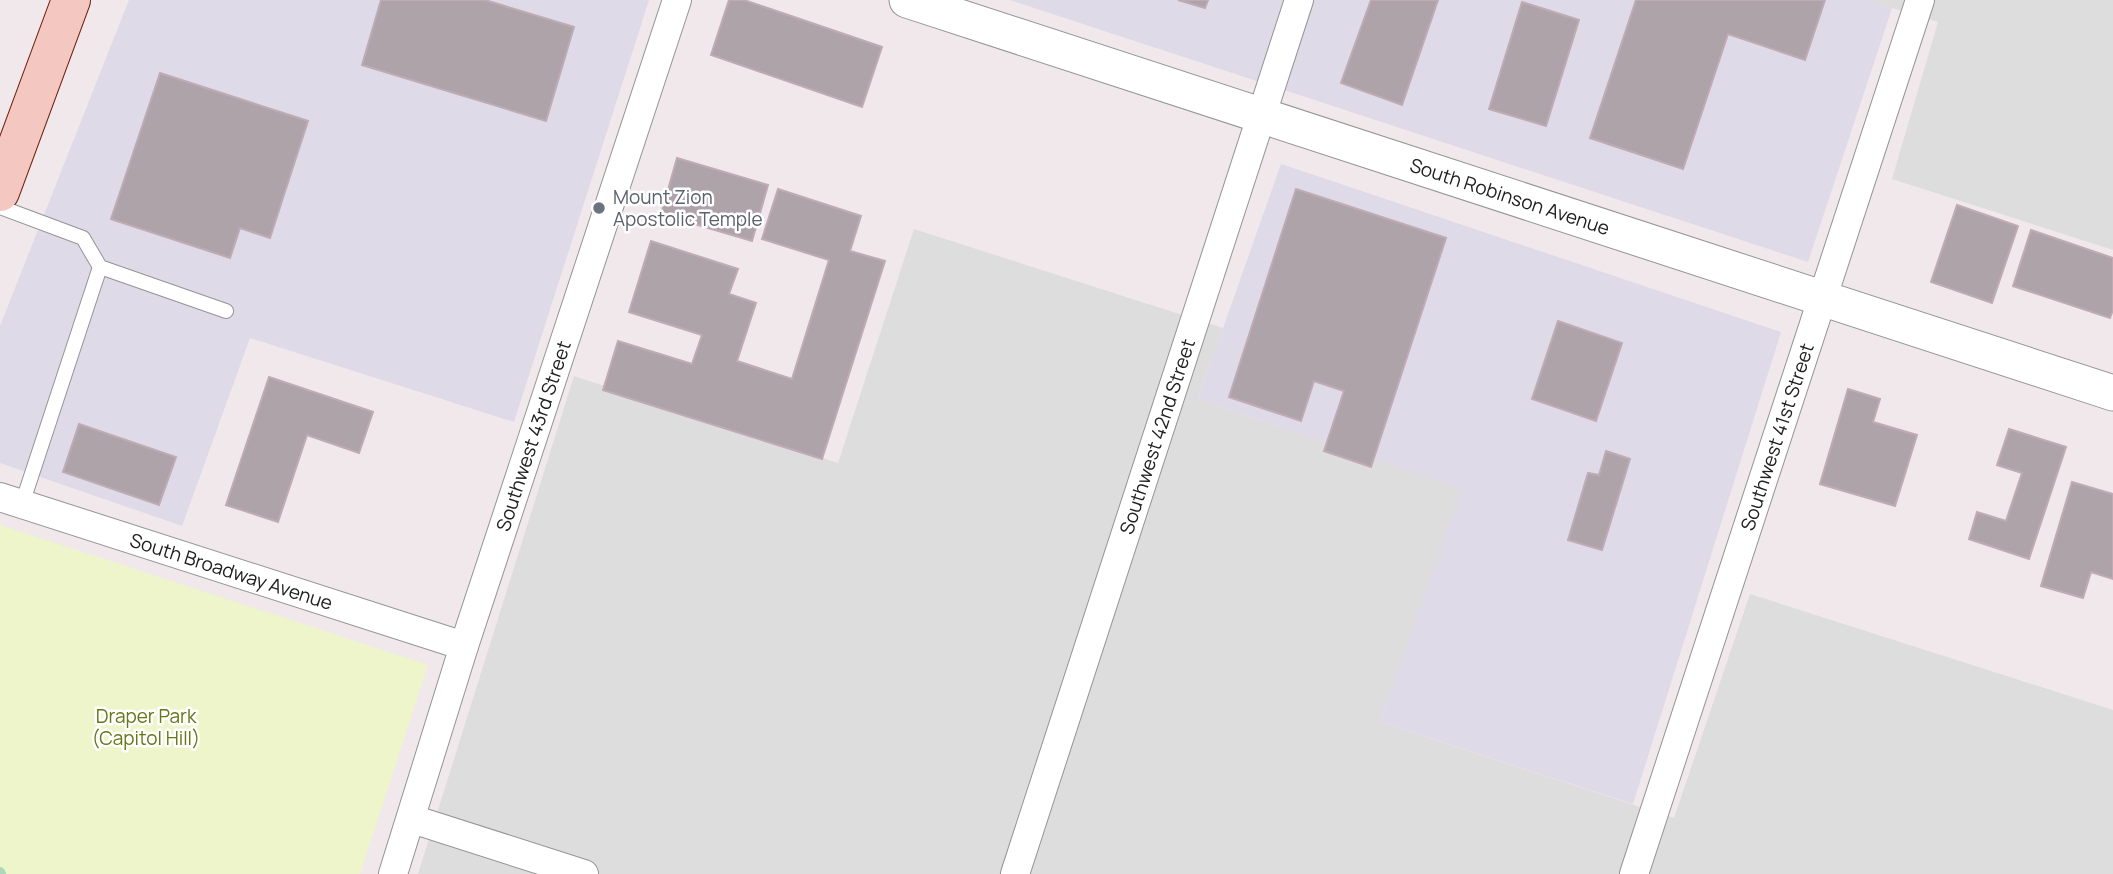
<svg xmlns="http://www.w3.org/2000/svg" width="2113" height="874" font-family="Manrope,sans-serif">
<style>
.residential{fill:#deddde}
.industrial{fill:#dedae8}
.park{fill:#eef5ca}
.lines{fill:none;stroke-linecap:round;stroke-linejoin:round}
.stream{stroke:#acd9ba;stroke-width:10}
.building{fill:#aea3a8;stroke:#c0abb5;stroke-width:2}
.service-casing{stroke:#949494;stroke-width:16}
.minor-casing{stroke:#949494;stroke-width:30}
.tertiary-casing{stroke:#949494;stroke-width:37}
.secondary-casing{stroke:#6f210f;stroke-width:40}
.service{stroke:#fff;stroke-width:14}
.minor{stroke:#fff;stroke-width:28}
.tertiary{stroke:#fff;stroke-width:35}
.secondary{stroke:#f4c8c1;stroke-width:38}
.worship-dot{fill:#6b7280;stroke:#fff;stroke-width:2.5}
.labels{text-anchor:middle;stroke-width:5;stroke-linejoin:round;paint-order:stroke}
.street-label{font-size:19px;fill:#202020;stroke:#fff}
.worship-label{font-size:19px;fill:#5b616d;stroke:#fff;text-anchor:start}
.park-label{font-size:19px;fill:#677716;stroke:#fff}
</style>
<rect width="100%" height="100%" fill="#f0e8ea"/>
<path class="residential" d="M1866,0H2113V250L1892,179L1938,22Z
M914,229L1223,328L1198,399L1463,489L1380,722L1674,818L1750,594L2113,710V874H418L574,376L838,463Z"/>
<path class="industrial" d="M129,0H649L514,422L250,338L182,526L0,463V326Z
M1010,0H1866L1892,8L1808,262Z
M1281,164L1781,332L1633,804L1380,722L1462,489L1198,399Z"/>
<path class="park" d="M0,525L428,665L360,874H0Z"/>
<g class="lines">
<path class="stream" d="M0,872L1,874"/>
</g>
<path class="building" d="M381,0H485L574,27L546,121L362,65Z
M729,0H744L882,47L862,107L711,55Z
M1178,0H1208L1205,8Z
M1371,0H1438L1402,105L1341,83Z
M1636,0H1825L1805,60L1728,34L1683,169L1590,138Z
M1522,2L1579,20L1546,126L1489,109Z
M160,73L308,121L270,238L240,228L230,258L111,219Z
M677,158L768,185L752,241L661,214Z
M778,189L861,216L850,251L885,261L822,459L603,390L618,341L692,364L702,335L629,312L651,241L738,269L729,294L756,303L737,361L792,379L829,260L762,239Z
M1296,189L1446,238L1371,467L1324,451L1344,391L1314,381L1301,421L1229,397Z
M1957,205L2018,226L1992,303L1931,282Z
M2031,230L2113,258V310L2110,318L2013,286Z
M1558,321L1622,343L1596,421L1532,399Z
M269,377L373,412L359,453L307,435L278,522L226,505Z
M1848,389L1880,399L1873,422L1917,435L1895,506L1820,484Z
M79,424L176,457L159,505L63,472Z
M2009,429L2066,447L2029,559L1969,539L1977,512L2006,521L2022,473L1997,465Z
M1606,451L1630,459L1602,550L1568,540L1588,473L1599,475Z
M2072,482L2113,494V579L2091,572L2083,598L2041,586Z"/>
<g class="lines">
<defs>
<path id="service" d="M0,207L83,238L100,267L22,504
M100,267L226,311"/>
<g id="minor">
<path id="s1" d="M0,497L464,646"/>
<path d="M412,819L584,874"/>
<path id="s2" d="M393,874L464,646L677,0"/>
<path id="s3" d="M1015,874L1299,0"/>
<path id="s4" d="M1634,874L1920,0"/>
</g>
<g id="tertiary">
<path id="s5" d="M907,0L2113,393"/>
</g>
<path id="secondary" d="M0,192L71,0"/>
</defs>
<use href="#service" class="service-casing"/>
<use href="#minor" class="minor-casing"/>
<use href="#tertiary" class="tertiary-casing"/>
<use href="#secondary" class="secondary-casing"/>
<use href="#service" class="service"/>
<use href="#minor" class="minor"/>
<use href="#tertiary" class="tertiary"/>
<use href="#secondary" class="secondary"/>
</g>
<circle class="worship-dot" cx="599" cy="208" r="7"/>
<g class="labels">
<g class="street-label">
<text dy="7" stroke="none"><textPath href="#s5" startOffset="634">South Robinson Avenue</textPath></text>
<text dy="7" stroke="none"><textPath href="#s2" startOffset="460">Southwest 43rd Street</textPath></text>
<text dy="7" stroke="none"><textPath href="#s3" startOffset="460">Southwest 42nd Street</textPath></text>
<text dy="7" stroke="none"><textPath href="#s4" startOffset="460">Southwest 41st Street</textPath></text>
<text dy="7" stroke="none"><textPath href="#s1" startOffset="243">South Broadway Avenue</textPath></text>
</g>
<g class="worship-label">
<text x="613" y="204">Mount Zion<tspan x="613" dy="22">Apostolic Temple</tspan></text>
</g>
<g class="park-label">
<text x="146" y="723">Draper Park<tspan x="146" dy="22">(Capitol Hill)</tspan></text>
</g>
</g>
</svg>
